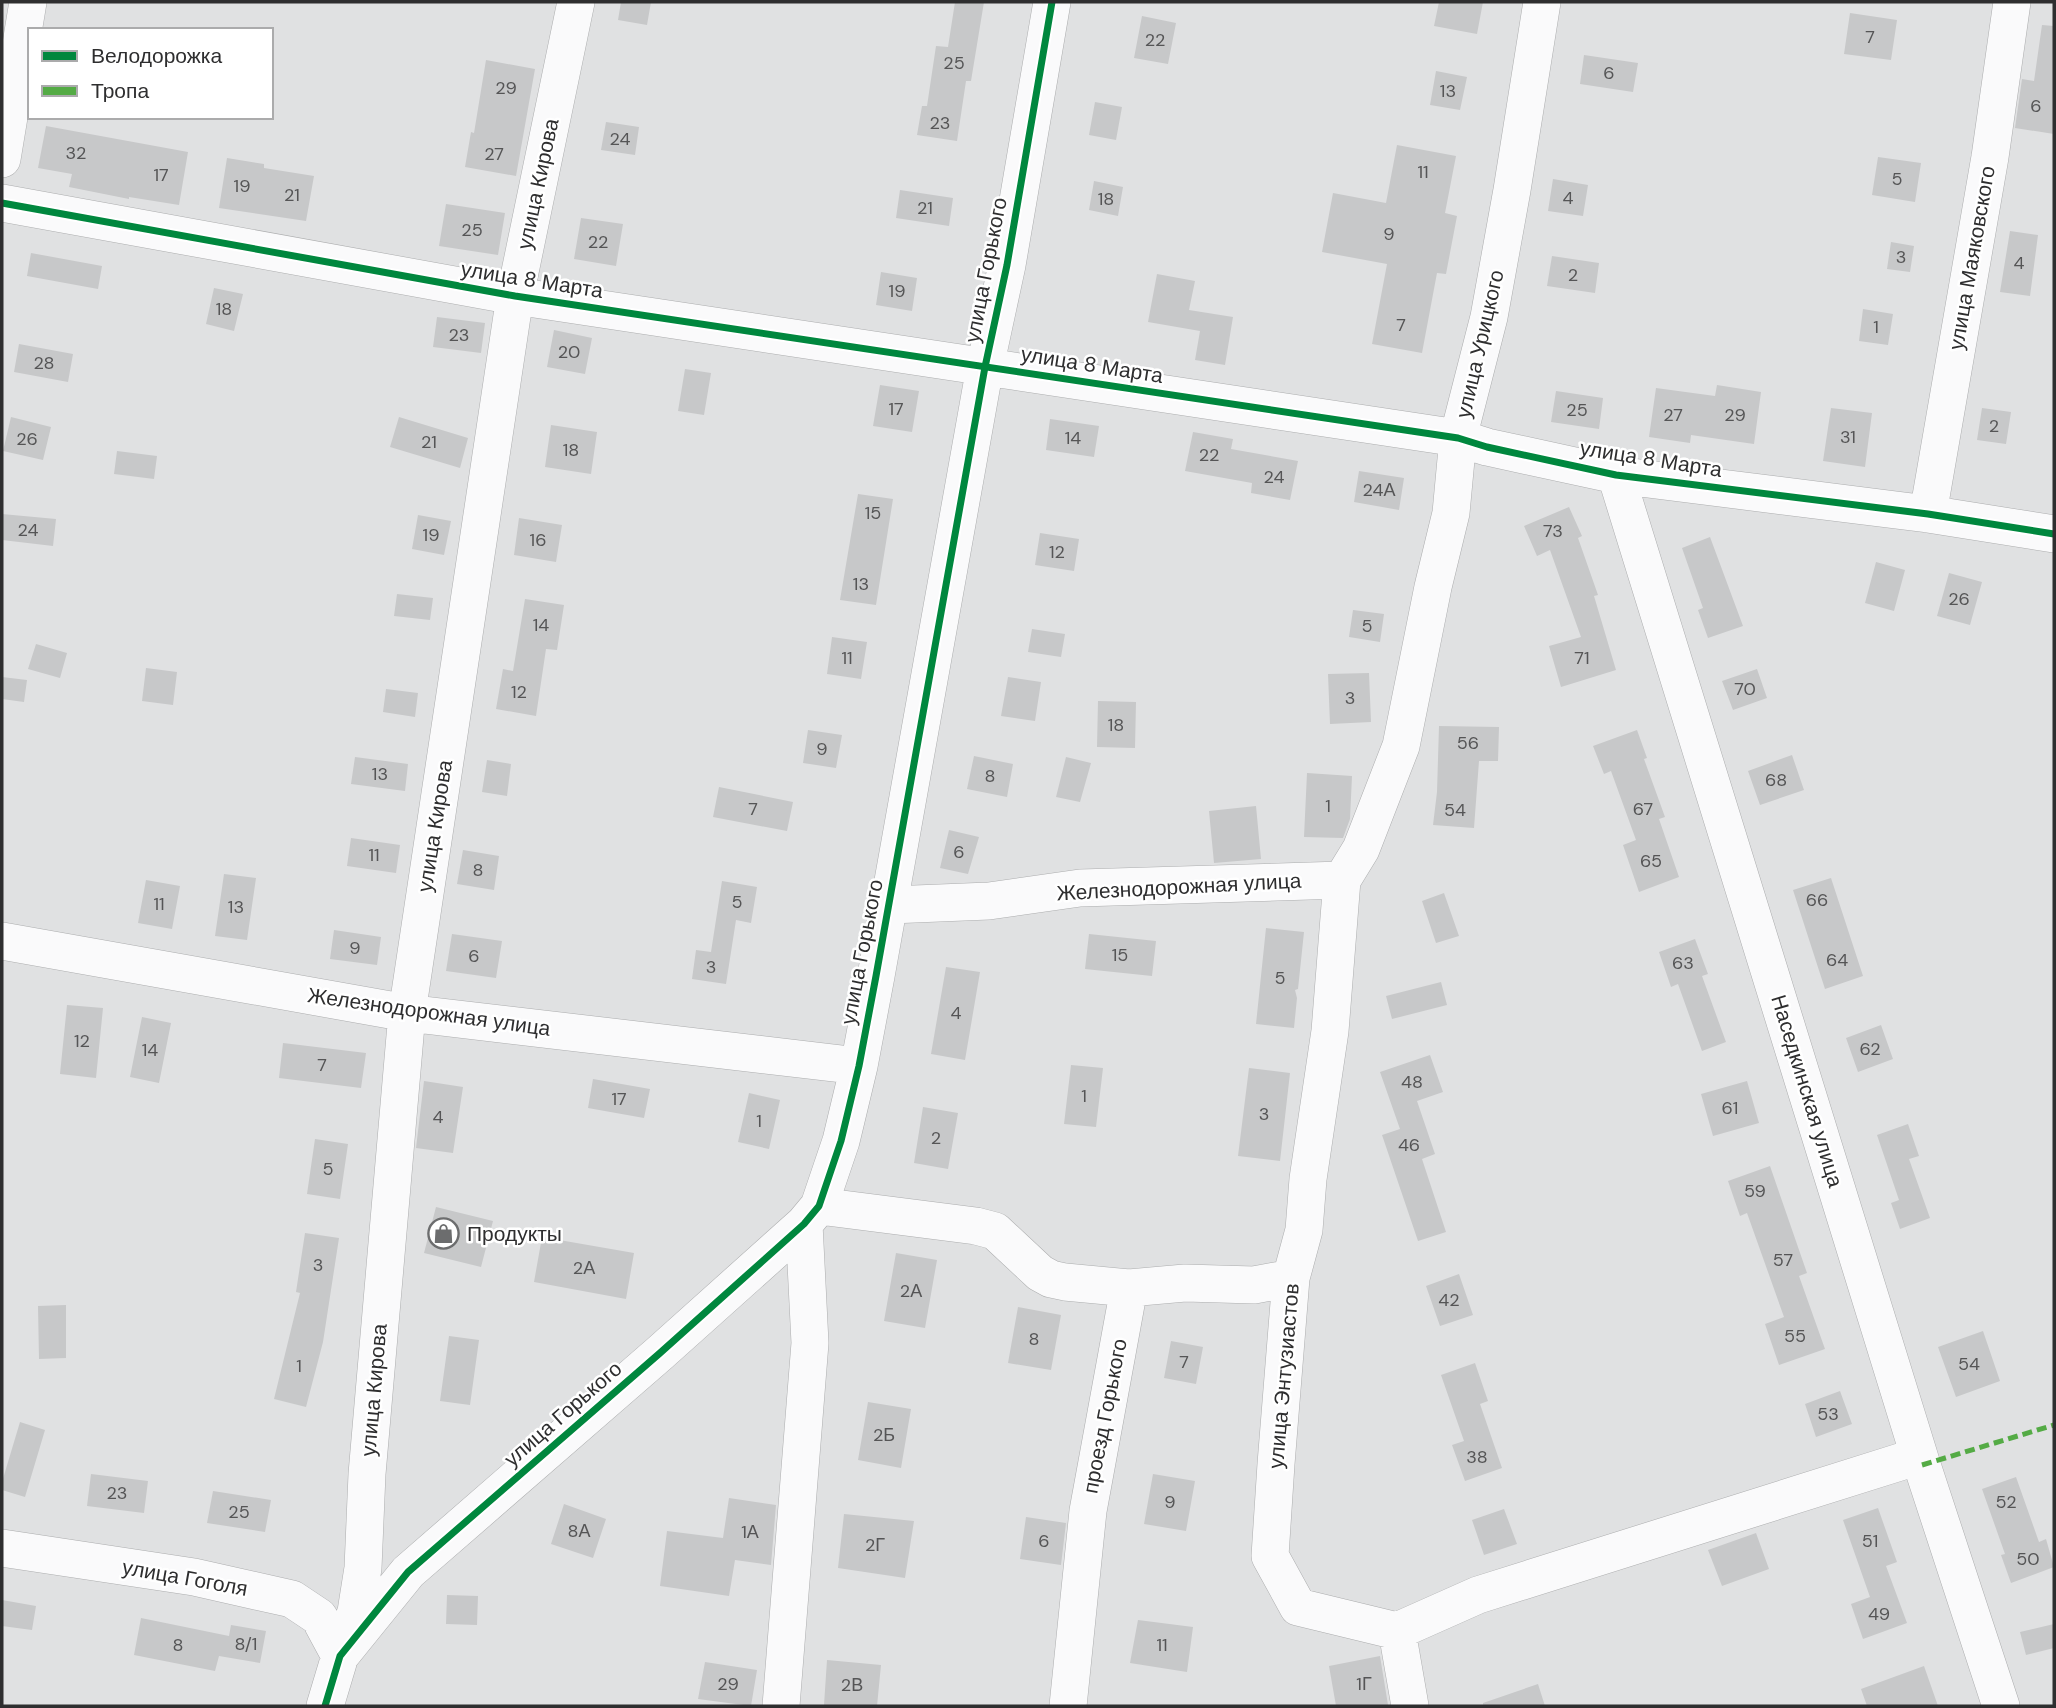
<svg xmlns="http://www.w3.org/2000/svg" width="2056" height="1708" font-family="'DM Sans',sans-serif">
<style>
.building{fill:#c7c8c9}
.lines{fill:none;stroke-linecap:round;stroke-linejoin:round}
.minor-casing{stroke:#acadae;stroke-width:38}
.minor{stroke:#fafafb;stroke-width:37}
.quiet{stroke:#54ab45;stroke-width:5;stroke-dasharray:10 5;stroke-linecap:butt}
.cycleway-casing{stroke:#fff;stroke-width:11}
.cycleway{stroke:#00873e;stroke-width:7}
.labels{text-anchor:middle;stroke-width:5;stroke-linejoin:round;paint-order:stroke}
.number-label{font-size:18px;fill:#555556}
.street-label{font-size:21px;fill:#2e2e2f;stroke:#fff}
.poi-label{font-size:21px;fill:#2e2e2f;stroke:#fff;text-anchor:start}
</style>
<rect width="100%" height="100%" fill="#e0e1e2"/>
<path class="building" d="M621,2H651L647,25L618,20Z
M955,2H984L971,81H966L957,141L917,135L922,106H927L936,46L948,47Z
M1439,2H1483L1477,34L1434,26Z
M1850,13L1897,20L1891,60L1844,54Z
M1142,16L1176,23L1168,64L1134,58Z
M2042,25L2054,26V134L2015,128L2022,79L2034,81Z
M1584,55L1638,63L1633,92L1580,84Z
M486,60L535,69L516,176L465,167L471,132L474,133Z
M1436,71L1467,77L1460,110L1430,105Z
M1095,102L1122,107L1116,140L1089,135Z
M606,122L639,127L635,155L601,150Z
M46,126L188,152L179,205L129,197V199L69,187L72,174L38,168Z
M1397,145L1456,156L1445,213L1457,216L1446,274L1437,273L1422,353L1372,344L1387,264L1322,252L1333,193L1386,203Z
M1878,157L1921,163L1915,202L1872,195Z
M227,158L264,164V168L314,176L306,221L219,208Z
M1553,179L1588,185L1583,216L1548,211Z
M1094,181L1123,187L1118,216L1089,210Z
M900,190L953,198L949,226L896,218Z
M446,204L505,213L498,255L439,246Z
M581,218L623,224L616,266L574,259Z
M2010,231L2038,235L2030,296L2000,292Z
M1891,242L1914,246L1910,272L1887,269Z
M31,253L102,266L98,289L27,276Z
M1552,256L1599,263L1595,293L1547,286Z
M881,272L917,278L912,311L876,305Z
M1157,274L1195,281L1189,310L1233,317L1225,365L1195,360L1200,331L1148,322Z
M214,288L243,294L234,331L206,324Z
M1863,309L1893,314L1888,345L1859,341Z
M437,317L485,323L481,353L433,347Z
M554,330L592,338L585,374L547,367Z
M19,344L73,354L68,382L14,372Z
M685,369L711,373L704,415L678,411Z
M880,385L919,391L912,432L873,426Z
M1717,385L1761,392L1754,444L1691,435L1690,443L1649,437L1656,388L1715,396Z
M1556,391L1603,398L1599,429L1551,422Z
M1831,408L1872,413L1865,467L1823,461Z
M1982,408L2011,412L2006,444L1977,440Z
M11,417L51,427L43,460L3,451Z
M399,417L468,438L460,468L390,447Z
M1050,419L1099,426L1094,457L1046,450Z
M551,425L597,432L591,474L545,467Z
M1193,432L1233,439L1231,449L1298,461L1290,500L1251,493L1252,483L1185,471Z
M117,451L157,456L154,479L114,474Z
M1359,471L1404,478L1399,510L1354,502Z
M858,494L893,499L876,605L840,600Z
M1569,507L1582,536L1578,538L1598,595L1594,596L1616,670L1561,687L1549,646L1581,637L1550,550L1537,556L1524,526Z
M2,514L56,519L53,546L2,540Z
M418,515L451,521L444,555L412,549Z
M519,518L562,525L556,562L514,555Z
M1040,533L1079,539L1074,571L1035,565Z
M1710,537L1743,626L1708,638L1698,610L1703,608L1682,548Z
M1876,562L1905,570L1894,611L1865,603Z
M1949,573L1982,582L1970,625L1937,616Z
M397,594L433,598L430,620L394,616Z
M525,599L564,605L557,650L546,649L536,716L496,709L503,669L513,671Z
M1353,610L1384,614L1380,642L1349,637Z
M1032,629L1065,634L1061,657L1028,652Z
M832,637L867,642L861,679L827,674Z
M36,644L67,653L60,678L28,669Z
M146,668L177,672L173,705L142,701Z
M1757,669L1767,698L1733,710L1722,681Z
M1369,673L1371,722L1330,724L1328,674Z
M2,677L27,680L24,702L2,699Z
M1008,677L1041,682L1035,721L1001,716Z
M386,689L418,693L415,717L383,712Z
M1098,701L1136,702L1135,748L1097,747Z
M1439,726L1499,727L1498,761H1479L1474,828L1433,825L1437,792Z
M808,730L842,735L836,768L803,763Z
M1637,730L1647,758L1644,759L1665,817L1659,819L1679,877L1639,892L1623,845L1636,840L1611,771L1604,774L1593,746Z
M1792,755L1804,790L1760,805L1748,771Z
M974,756L1013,764L1007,797L967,789Z
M355,757L408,764L405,791L351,784Z
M1066,757L1091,763L1080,802L1056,797Z
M487,760L511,764L507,796L482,792Z
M1307,773L1352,776L1350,819L1343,838L1304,837Z
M719,787L793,802L787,831L713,817Z
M1256,806L1261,859L1214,863L1209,811Z
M949,830L979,837L968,874L940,868Z
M351,838L400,845L396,873L347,866Z
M463,850L499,856L494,890L457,884Z
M224,874L256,878L247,940L215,936Z
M1831,878L1863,976L1825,989L1793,890Z
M146,880L180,886L172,929L138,923Z
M722,881L757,887L751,923L736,920L726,984L692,979L696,950L711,952Z
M1444,893L1459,936L1436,943L1422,901Z
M1266,928L1304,932L1298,989L1295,990L1297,998L1294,1028L1256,1024Z
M334,930L381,937L377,965L330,959Z
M452,934L502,941L496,978L446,971Z
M1089,934L1156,941L1152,976L1085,969Z
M1695,939L1708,974L1702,976L1726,1042L1702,1051L1678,984L1671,987L1659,952Z
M946,967L980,972L965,1060L931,1054Z
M1441,982L1447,1005L1392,1019L1386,996Z
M67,1005L103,1008L96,1078L60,1074Z
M142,1017L171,1023L159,1083L130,1077Z
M1881,1025L1893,1059L1858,1072L1846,1038Z
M283,1043L366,1053L361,1088L279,1078Z
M1430,1055L1443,1092L1417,1101L1435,1154L1422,1159L1446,1232L1418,1241L1382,1135L1400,1129L1380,1072Z
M1071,1065L1103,1068L1096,1127L1064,1124Z
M1249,1068L1290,1073L1280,1161L1238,1156Z
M593,1079L650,1089L644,1118L588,1108Z
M424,1081L463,1087L453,1153L416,1148Z
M1747,1081L1759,1123L1713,1136L1701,1094Z
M749,1093L780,1100L769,1149L738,1142Z
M923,1107L958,1113L948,1169L914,1163Z
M1908,1124L1919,1156L1909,1159L1930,1218L1900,1229L1891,1203L1899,1200L1877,1135Z
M315,1139L348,1144L340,1199L307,1194Z
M1770,1166L1807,1273L1799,1276L1825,1349L1779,1365L1765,1324L1784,1317L1747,1213L1740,1216L1728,1181Z
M436,1207L493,1221L481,1267L424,1253Z
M305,1233L339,1238L323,1342L306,1407L274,1399L300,1293L296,1292Z
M542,1237L634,1253L626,1299L534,1282Z
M896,1253L937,1260L925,1328L884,1321Z
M1459,1274L1473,1315L1440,1326L1426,1286Z
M66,1305V1358L39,1359L38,1306Z
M1018,1307L1061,1315L1051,1370L1008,1363Z
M1983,1331L2000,1381L1956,1397L1938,1347Z
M449,1336L479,1340L470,1405L440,1401Z
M1171,1341L1203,1347L1196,1384L1164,1378Z
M1475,1363L1488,1401L1480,1404L1502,1468L1465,1481L1452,1445L1464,1441L1441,1375Z
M1840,1391L1852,1424L1816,1437L1805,1404Z
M868,1402L911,1409L901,1468L858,1460Z
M20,1422L45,1430L25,1497L2,1490V1482Z
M91,1474L148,1481L144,1513L87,1506Z
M1153,1474L1195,1481L1186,1531L1144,1524Z
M2016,1477L2039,1542L2046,1539L2054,1567L2011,1583L2001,1555L2005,1554L1982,1489Z
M213,1491L271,1500L265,1532L207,1523Z
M729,1498L776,1505L771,1565L735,1560L729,1596L660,1586L667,1531L723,1538Z
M564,1504L606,1519L593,1558L551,1544Z
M1878,1508L1897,1562L1886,1566L1907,1623L1863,1639L1851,1604L1870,1597L1843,1520Z
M1504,1509L1517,1544L1484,1555L1472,1520Z
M844,1514L914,1521L905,1578L838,1568Z
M1026,1517L1066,1523L1061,1565L1020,1559Z
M1756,1533L1769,1569L1722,1586L1708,1550Z
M447,1595L478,1596L477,1625L446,1624Z
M2,1600L36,1606L32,1630L2,1626Z
M141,1618L229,1636L231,1625L266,1631L260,1663L219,1656L215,1671L134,1655Z
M1138,1620L1193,1627L1187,1672L1130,1663Z
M2054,1624V1648L2026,1655L2020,1632Z
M1380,1656L1388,1705L1336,1706L1329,1666Z
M827,1660L881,1665L877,1706L824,1705Z
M705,1662L757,1670L751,1706L698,1699Z
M1924,1666L1938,1706H1867L1861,1689Z
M1538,1684L1545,1706H1483V1703Z"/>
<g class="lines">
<defs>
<path id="minor" d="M2,159L28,2
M2,203L515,296L1458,438L1487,447L1616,475L1928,514L2054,534
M1616,475L1922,1465L2001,1706
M1928,514L1990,157L2012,2
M890,905L989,901L1080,888L1342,880
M2,941L407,1013L859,1066
M819,1206L976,1226L995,1231L1040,1273L1051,1279L1065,1282L1129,1288
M2,1548L194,1577L292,1599L319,1617L340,1656
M1397,1631L1478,1595L1919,1456
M346,1639L356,1612L363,1568L367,1474L407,1013L515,296L576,2
M325,1706L340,1656L408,1572L660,1353L804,1224L819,1206L841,1141L859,1066L876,976L985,367L1007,265L1052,2
M781,1706L810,1343L804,1224
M1068,1706L1088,1511L1129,1288L1185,1283L1254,1285L1291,1278
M1410,1706L1397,1631L1298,1607L1270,1556L1276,1464L1291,1278L1304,1230L1308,1179L1330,1031L1342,880L1361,849L1401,746L1433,587L1451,513L1458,438L1489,317L1512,190L1542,2"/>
</defs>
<use href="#minor" class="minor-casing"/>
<use href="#minor" class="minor"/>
<path class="quiet" d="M1922,1465L2054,1425"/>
<defs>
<path id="cycleway" d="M2,203L515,296L1458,438L1487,447L1616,475L1928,514L2054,534
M325,1706L340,1656L408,1572L660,1353L804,1224L819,1206L841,1141L859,1066L876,976L985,367L1007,265L1052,2"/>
</defs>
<use href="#cycleway" class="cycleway-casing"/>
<use href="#cycleway" class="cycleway"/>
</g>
<defs>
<symbol id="shop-ring" viewBox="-11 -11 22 22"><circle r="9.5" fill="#fff" stroke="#6c6d6e" stroke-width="1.5"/><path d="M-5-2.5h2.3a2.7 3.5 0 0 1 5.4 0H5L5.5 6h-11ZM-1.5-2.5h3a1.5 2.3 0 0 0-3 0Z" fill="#6c6d6e"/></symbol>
</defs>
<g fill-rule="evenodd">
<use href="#shop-ring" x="426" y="1216" width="35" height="35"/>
</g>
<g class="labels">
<g class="number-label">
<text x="1870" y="43">7</text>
<text x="1155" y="46">22</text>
<text x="954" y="69">25</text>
<text x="1609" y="79">6</text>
<text x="506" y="94">29</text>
<text x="1448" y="97">13</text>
<text x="2036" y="112">6</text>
<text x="940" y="129">23</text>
<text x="620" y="145">24</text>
<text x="76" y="159">32</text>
<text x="494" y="160">27</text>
<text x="1423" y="178">11</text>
<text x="161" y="181">17</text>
<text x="1897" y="185">5</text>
<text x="242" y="192">19</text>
<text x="292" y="201">21</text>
<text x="1568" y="204">4</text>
<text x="1106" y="205">18</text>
<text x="925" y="214">21</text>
<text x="472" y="236">25</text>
<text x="1389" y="240">9</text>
<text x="598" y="248">22</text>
<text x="1901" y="263">3</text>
<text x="2019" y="269">4</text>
<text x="1573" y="281">2</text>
<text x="897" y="297">19</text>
<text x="224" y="315">18</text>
<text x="1401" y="331">7</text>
<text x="1876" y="333">1</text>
<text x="459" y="341">23</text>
<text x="569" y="358">20</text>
<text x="44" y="369">28</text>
<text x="896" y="415">17</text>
<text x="1577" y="416">25</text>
<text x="1673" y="421">27</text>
<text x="1735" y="421">29</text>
<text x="1994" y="432">2</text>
<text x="1848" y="443">31</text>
<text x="1073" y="444">14</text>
<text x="27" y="445">26</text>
<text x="429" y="448">21</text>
<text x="571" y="456">18</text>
<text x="1209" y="461">22</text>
<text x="1274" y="483">24</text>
<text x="1379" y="496">24А</text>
<text x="873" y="519">15</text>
<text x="28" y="536">24</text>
<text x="1553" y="537">73</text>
<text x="431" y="541">19</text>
<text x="538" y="546">16</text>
<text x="1057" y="558">12</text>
<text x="861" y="590">13</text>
<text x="1959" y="605">26</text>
<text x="541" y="631">14</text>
<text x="1367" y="632">5</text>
<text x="847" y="664">11</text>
<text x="1582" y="664">71</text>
<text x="1745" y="695">70</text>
<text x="519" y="698">12</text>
<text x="1350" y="704">3</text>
<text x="1116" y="731">18</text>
<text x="1468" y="749">56</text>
<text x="822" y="755">9</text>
<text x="380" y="780">13</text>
<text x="990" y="782">8</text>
<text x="1776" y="786">68</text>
<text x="1328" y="812">1</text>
<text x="753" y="815">7</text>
<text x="1643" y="815">67</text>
<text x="1455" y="816">54</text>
<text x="959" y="858">6</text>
<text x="374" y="861">11</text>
<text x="1651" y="867">65</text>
<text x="478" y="876">8</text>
<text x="1817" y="906">66</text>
<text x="737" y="908">5</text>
<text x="159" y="910">11</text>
<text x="236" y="913">13</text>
<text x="355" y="954">9</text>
<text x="1120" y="961">15</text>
<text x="474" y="962">6</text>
<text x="1837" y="966">64</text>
<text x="1683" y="969">63</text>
<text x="711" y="973">3</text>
<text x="1280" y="984">5</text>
<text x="956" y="1019">4</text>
<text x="82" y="1047">12</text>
<text x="1870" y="1055">62</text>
<text x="150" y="1056">14</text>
<text x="322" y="1071">7</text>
<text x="1412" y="1088">48</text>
<text x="1084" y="1102">1</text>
<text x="619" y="1105">17</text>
<text x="1730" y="1114">61</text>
<text x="1264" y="1120">3</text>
<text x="438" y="1123">4</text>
<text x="759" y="1127">1</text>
<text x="936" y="1144">2</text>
<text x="1409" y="1151">46</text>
<text x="328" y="1175">5</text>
<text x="1755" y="1197">59</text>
<text x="1783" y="1266">57</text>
<text x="318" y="1271">3</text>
<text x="584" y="1274">2А</text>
<text x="911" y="1297">2А</text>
<text x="1449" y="1306">42</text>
<text x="1795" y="1342">55</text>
<text x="1034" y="1345">8</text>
<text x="1184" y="1368">7</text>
<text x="1969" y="1370">54</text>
<text x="299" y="1372">1</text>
<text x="1828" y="1420">53</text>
<text x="884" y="1441">2Б</text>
<text x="1477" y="1463">38</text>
<text x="117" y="1499">23</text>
<text x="1170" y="1508">9</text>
<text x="2006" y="1508">52</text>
<text x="239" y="1518">25</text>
<text x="579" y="1537">8А</text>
<text x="750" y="1538">1А</text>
<text x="1044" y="1547">6</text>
<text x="1870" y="1547">51</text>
<text x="875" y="1551">2Г</text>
<text x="2028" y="1565">50</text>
<text x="1879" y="1620">49</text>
<text x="246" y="1650">8/1</text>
<text x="178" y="1651">8</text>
<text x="1162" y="1651">11</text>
<text x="728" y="1690">29</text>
<text x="1364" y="1690">1Г</text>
<text x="852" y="1691">2В</text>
</g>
<g class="street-label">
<text transform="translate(538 184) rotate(-78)" y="7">улица Кирова</text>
<text transform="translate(1972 258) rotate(-80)" y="7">улица Маяковского</text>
<text transform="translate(986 270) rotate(-79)" y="7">улица Горького</text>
<text transform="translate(532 280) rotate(9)" y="7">улица 8 Марта</text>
<text transform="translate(1480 344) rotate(-77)" y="7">улица Урицкого</text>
<text transform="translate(1092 365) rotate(9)" y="7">улица 8 Марта</text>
<text transform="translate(1651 459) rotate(9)" y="7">улица 8 Марта</text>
<text transform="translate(435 826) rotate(-81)" y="7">улица Кирова</text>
<text transform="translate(1179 887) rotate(-3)" y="7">Железнодорожная улица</text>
<text transform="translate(862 952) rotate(-79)" y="7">улица Горького</text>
<text transform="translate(429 1012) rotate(8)" y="7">Железнодорожная улица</text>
<text transform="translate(1807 1091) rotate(73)" y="7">Наседкинская улица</text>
<text transform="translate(1284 1376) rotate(-85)" y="7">улица Энтузиастов</text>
<text transform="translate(374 1390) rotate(-85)" y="7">улица Кирова</text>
<text transform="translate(563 1414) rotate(-41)" y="7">улица Горького</text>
<text transform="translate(1105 1416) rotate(-79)" y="7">проезд Горького</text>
<text transform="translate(185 1578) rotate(10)" y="7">улица Гоголя</text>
</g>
<g class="poi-label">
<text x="467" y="1241">Продукты</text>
</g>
</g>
<rect width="2056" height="1708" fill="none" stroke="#2e2e2f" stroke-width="7"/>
<rect x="28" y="28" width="245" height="91" fill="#ffffff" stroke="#ababac" stroke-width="2"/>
<rect x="42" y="51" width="35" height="10" fill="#00873e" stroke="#ababac" stroke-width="2"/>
<text x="91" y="63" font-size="21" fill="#2e2e2f">Велодорожка</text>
<rect x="42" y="86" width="35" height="10" fill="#54ab45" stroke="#ababac" stroke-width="2"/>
<text x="91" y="98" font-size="21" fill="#2e2e2f">Тропа</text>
</svg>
